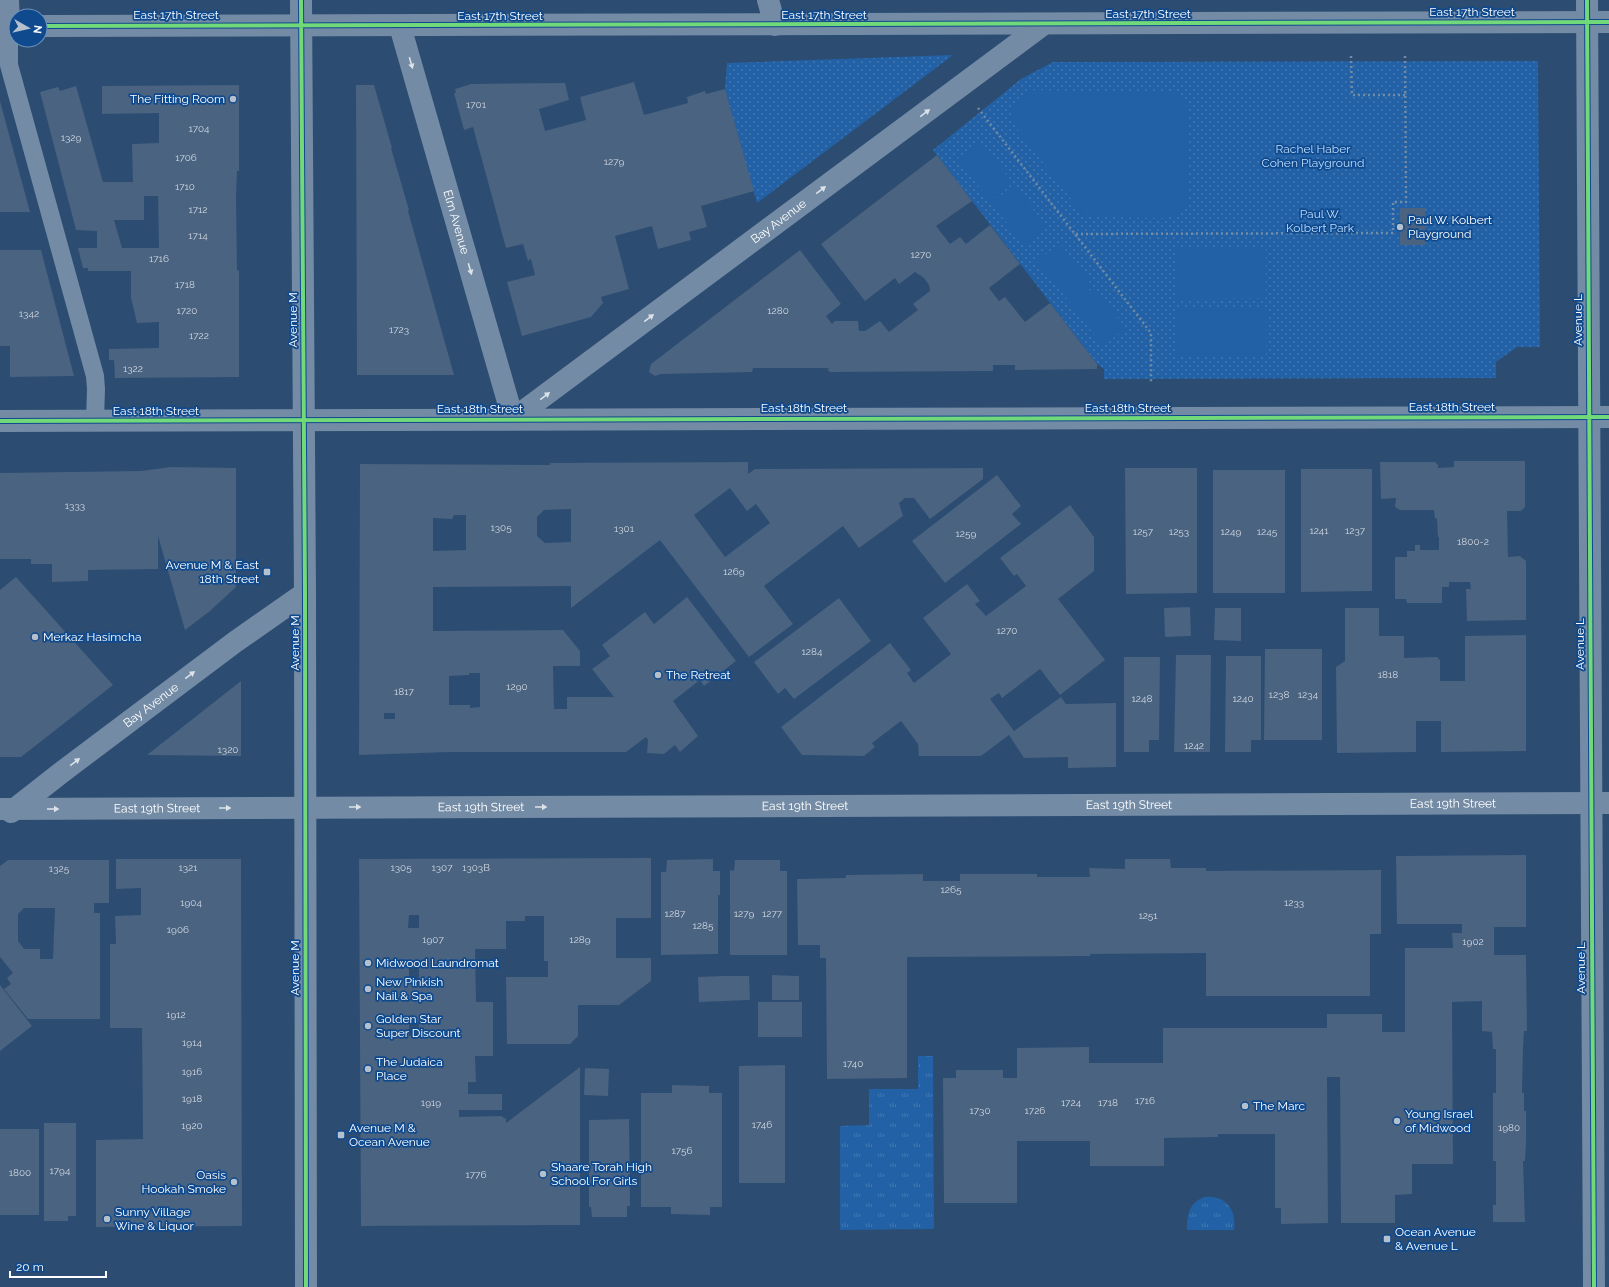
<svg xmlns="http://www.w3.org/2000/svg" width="1609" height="1287" font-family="Raleway,sans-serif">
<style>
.grass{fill:url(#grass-tufts)}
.park{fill:url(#park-dots)}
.pitch{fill:#2261a5}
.building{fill:#496381;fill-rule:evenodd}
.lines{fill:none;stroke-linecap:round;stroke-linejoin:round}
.path{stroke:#738ba5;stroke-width:2.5;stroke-dasharray:2 3;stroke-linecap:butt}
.lane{stroke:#738ba5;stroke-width:18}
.street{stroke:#738ba5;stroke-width:22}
.cycleway-casing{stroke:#0f4a8e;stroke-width:6}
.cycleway{stroke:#71d979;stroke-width:4}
.oneway{fill:#dce2e8}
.poi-dot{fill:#b5c0cd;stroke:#0f4a8e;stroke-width:1.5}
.labels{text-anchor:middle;stroke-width:3.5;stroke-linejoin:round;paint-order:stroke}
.number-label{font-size:10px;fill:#d2d8e0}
.street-label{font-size:12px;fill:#fff;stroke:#0f4a8e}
.poi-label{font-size:12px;fill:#fff;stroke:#0f4a8e;text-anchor:start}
.park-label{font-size:12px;fill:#beddfe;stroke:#0f4a8e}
</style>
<defs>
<pattern id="grass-tufts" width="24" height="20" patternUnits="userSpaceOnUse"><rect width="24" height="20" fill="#2261a5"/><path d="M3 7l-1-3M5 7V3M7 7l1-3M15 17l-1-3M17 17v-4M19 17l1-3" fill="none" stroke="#4379b2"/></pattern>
<pattern id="park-dots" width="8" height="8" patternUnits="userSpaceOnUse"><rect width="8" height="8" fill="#2261a5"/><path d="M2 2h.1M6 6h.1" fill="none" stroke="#4379b2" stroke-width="1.8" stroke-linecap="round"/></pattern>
</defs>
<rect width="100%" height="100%" fill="#2c4c71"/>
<path class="grass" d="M918,1056H933L934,1229L840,1230V1126L869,1125V1089H918Z
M1205,1197C1226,1195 1237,1210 1234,1230H1187C1187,1215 1189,1202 1205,1197Z"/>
<path class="park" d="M953,55L757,203L725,89L727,63Z
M1538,61L1540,347H1517L1496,362V378L1104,379V369L1097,364L933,150L1021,79L1053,62Z"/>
<path class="pitch" d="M1032,90L1173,93C1181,95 1186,100 1187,108L1188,201C1183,210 1177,216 1167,218L1091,217L1081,212L1015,126C1009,107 1014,98 1032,90Z
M980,141L1013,183L990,201L957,159Z
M1014,185L1047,227L1024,245L991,203Z
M1060,243L1092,285L1070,303L1037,261Z
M1177,249H1266V298L1176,299Z
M1094,287L1126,328L1103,346L1071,305Z
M1177,307H1267L1266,356H1176Z"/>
<path class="building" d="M634,82L644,115L688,103L687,97L705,91L706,94L725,89L754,191L701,206L707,227L689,232L691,240L658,249L652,226L615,236L629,289L601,297L603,303L591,317L522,336L507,282L535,275L531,259L528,261L523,244L506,248L473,127L464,130L454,93H456L455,89L471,84L565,83L569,100L539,109L545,131L586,120L580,97Z
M239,85V171H237L236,196L237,270L239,271V377L115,378L114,360H109V349L159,348V322L137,323L131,298V271H88V268H83L78,248H97V231L76,230L40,92L58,87L60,91L76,86L103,182H133L132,144L159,143V113L102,114V86ZM144,196H158L159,248H122L114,220H144Z
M356,85H374L392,148H391L409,210L408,211L454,375H357Z
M0,101L30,212H0Z
M937,155L972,201L936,226L950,244L960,237L966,244L990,225L1020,264L989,288L999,301L1005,297L1025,322L1050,303L1097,364V369L1015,370V365H993V371L830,372L827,369L830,368H753L752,372L661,374L655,376L649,372L651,364L800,250L841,304L826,316L832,324L835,321H858L859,331H865L880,321L889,332L918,310L913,304L930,291L929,285L924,278L915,272L899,284L895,278L865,301L821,244Z
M1400,208H1425V245H1400Z
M0,250H41L74,376L10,377V346H0Z
M1454,461H1525V507L1521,511H1507L1508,557L1520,556L1526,561V620L1467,621L1466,589H1471L1470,582H1449V587H1442V603H1407L1406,599H1395V557H1407V551H1415V545H1420V550H1439V537H1438L1437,518L1435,519L1434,510H1400L1395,507L1396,498L1381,499L1380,462H1435L1438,465V468L1454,467Z
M748,462V474L755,469L983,468V479L930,519L914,498H905L899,503L903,516L859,548L843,526L764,586L793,624L749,657L660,540L571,608V586L433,587V631L563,630L580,651V666H553L554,709H567V697H614L592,669L610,656L602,645L645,612L654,624L687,597L736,661L704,686L700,680L673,701L698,736L680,752L675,745L664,754L647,753L648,740L646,737L626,752H450L359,755L360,464L550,465V463ZM730,488L747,511L756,504L770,523L725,557L694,515ZM571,509V542L545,543L537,536V517L544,510ZM454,515H466V550L433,551V518L452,519ZM469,673H480V707L470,708V705H449V676L469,675ZM384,713H395V719H384Z
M171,467L236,468V587L210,611L185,630L158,536V569L88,570V581L52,582V564H31V559H0V473L141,471Z
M1125,468H1197V593L1126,594Z
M1301,469H1372V591L1301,592Z
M1213,470H1285V593H1213Z
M997,475L1021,506L1012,514L1021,524L945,583L912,541Z
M1070,505L1094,537V571L1058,599L1105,660L1060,695L1040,669L1002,698L999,693L990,699L1014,731L1061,697L1066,704L1116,703V767L1068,768V757L1024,758L1009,735L981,756H919L918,744L901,721L872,743L875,747L864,756L802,755L781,727L890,643L911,670L907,673L914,683L951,654L923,618L967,584L980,601L975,604L986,616L1026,586L1017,574L1014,576L1000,558Z
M16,577L113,685L21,757H0V590Z
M839,598L871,641L794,699L785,688L778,694L754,662Z
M1190,607L1191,636L1165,637L1164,608Z
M1215,608H1241V641L1214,640Z
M1345,608H1379V636H1404V658L1437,657L1440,660V681H1465V636L1526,635V751L1441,752V721H1416V752L1337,753L1336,667L1345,661Z
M1265,649H1322V740H1264Z
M1176,655H1211L1210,752H1174Z
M1226,656H1261V740H1251V752H1225Z
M1124,657H1160L1159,740H1149V752H1124Z
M241,681V756L147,755Z
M1526,855V927H1494V955H1526L1527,1031H1524L1523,1049L1522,1093H1524V1111H1526V1142L1525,1161H1523L1525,1222H1493V1205H1496V1161H1493V1093H1496V1049H1493L1492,1032L1482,1031V1001L1452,1002L1453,1164H1412V1194L1395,1195V1223H1341L1340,1077H1327L1328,1223L1281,1224V1208H1275V1134H1218V1137L1164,1138V1166H1090V1141H1017V1203H944L943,1078H956V1070H1003V1078H1017V1048L1089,1047V1063H1163V1028H1327V1014H1382V1032H1405V948H1453L1452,933H1462V924H1397L1396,856Z
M651,858V918H616V958H651V981L619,1005H578V1036L570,1044H507L506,977H548V961H544V916H525V921H506V949H475L476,1002H493V1056H475L476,1082H468V1094H502V1110H459V1117L501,1116L506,1119V1123L580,1067V1225L361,1226L359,859ZM409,915H419V928H408ZM409,968H419V982L409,983ZM409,1023H419V1036H409Z
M116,859H241L242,1226L96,1227V1140L143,1139L142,1028H110V944H116L115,916L141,915V888L116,889Z
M713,859V871H720V895H718V954L661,955V872H666L667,860Z
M1125,859H1170L1171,868H1206V871L1381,870V934H1370V996H1206V953L1090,954V956L907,957V1078L827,1079L826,958H820V945H798L797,879L846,878V875L923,874V881H960V874H1037V877H1090L1089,868L1125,869Z
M8,860H109V903H94V913H100V1019H28L4,989L11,984L7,978L13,973L0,957V866ZM24,908H55L53,959H40V949H24L18,941V914Z
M735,860H780V871H787V955H730V870L734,871Z
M772,975L799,976V1000H772Z
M723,976H749L750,1000L699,1002L698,977Z
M0,985L32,1026L0,1051Z
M758,1002H802V1037H758Z
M785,1065V1183H739V1066Z
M585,1068L609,1069L608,1096L584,1095Z
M672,1085L709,1086V1093H722V1207H710V1215L671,1214V1207H641V1093H672Z
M629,1119L630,1206H627V1217H592L591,1207H589V1120Z
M44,1123H76V1216H68V1221H44Z
M0,1129H39V1215H0Z"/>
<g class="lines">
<path class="path" d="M1351,56L1352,95H1405
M978,108L1151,333V384
M1076,234L1393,233V202H1406L1405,56"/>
<path class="lane" d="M9,26V65L95,376L96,389L95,421"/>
<g class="street">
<path d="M8,0L9,26"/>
<path d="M301,0L305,593L306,1287"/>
<path d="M768,0L775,25"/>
<path d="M1587,0L1594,1287"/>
<path d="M40,26L1609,22"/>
<path id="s1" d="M400,26L513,419L1044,24"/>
<path d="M0,421L1609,417"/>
<path id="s2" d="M0,809L1609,803"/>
<path id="s3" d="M11,812L62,772L235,642L305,593"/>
</g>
<defs>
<path id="cycleway" d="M301,0L305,593L306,1287
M1587,0L1594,1287
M40,26L1609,22
M0,421L1609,417"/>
</defs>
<use href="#cycleway" class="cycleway-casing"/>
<use href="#cycleway" class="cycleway"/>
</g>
<defs><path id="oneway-solid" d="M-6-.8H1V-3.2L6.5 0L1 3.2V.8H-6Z"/></defs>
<g class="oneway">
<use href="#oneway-solid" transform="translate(411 63) rotate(74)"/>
<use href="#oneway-solid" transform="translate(925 113) rotate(-37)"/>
<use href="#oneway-solid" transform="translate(821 190) rotate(-37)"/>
<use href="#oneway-solid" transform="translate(470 269) rotate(74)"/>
<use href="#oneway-solid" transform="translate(649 318) rotate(-37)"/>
<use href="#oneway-solid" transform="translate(545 396) rotate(-37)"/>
<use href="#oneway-solid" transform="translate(190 675) rotate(-37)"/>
<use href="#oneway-solid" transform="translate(75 762) rotate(-37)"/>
<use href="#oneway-solid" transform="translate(355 807)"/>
<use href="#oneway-solid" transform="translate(541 807)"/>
<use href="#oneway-solid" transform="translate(225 808)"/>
<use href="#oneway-solid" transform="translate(53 809)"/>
</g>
<g class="poi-dot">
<circle cx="233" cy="99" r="4"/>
<circle cx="1400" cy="227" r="4"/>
<rect x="263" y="568" width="8" height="8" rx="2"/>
<circle cx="35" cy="637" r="4"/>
<circle cx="658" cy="675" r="4"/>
<circle cx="368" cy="963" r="4"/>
<circle cx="368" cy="989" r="4"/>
<circle cx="368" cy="1026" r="4"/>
<circle cx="368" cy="1069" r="4"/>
<circle cx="1245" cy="1106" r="4"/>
<circle cx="1397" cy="1121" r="4"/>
<rect x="337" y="1131" width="8" height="8" rx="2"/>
<circle cx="543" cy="1174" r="4"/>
<circle cx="234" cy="1182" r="4"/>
<circle cx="107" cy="1219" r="4"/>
<rect x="1383" y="1235" width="8" height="8" rx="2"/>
</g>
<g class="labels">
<g class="number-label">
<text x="476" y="108">1701</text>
<text x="199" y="132">1704</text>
<text x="71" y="141">1329</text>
<text x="186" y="161">1706</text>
<text x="614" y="165">1279</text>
<text x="185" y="190">1710</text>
<text x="198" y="213">1712</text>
<text x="198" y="239">1714</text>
<text x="921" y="258">1270</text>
<text x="159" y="262">1716</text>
<text x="185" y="288">1718</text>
<text x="187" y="314">1720</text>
<text x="778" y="314">1280</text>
<text x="29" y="317">1342</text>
<text x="399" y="333">1723</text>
<text x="199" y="339">1722</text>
<text x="133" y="372">1322</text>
<text x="75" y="509">1333</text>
<text x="501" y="531">1305</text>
<text x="624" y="532">1301</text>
<text x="1319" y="534">1241</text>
<text x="1355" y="534">1237</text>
<text x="1143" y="535">1257</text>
<text x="1179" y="535">1253</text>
<text x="1231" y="535">1249</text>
<text x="1267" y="535">1245</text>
<text x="966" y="537">1259</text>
<text x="1473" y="545">1800-2</text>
<text x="734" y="575">1269</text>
<text x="1007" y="634">1270</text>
<text x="812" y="655">1284</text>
<text x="1388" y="678">1818</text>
<text x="517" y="690">1290</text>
<text x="404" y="695">1817</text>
<text x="1279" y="698">1238</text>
<text x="1308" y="698">1234</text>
<text x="1142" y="702">1248</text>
<text x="1243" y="702">1240</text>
<text x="1194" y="749">1242</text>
<text x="228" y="753">1320</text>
<text x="188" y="871">1321</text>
<text x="401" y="871">1305</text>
<text x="442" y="871">1307</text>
<text x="476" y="871">1303B</text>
<text x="59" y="872">1325</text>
<text x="951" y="893">1265</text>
<text x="191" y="906">1904</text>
<text x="1294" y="906">1233</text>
<text x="675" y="917">1287</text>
<text x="744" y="917">1279</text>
<text x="772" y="917">1277</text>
<text x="1148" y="919">1251</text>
<text x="703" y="929">1285</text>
<text x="178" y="933">1906</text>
<text x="433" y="943">1907</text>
<text x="580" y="943">1289</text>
<text x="1473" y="945">1902</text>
<text x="176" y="1018">1912</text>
<text x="192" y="1046">1914</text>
<text x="853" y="1067">1740</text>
<text x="192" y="1075">1916</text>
<text x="192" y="1102">1918</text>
<text x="1145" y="1104">1716</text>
<text x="431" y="1106">1919</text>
<text x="1071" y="1106">1724</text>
<text x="1108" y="1106">1718</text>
<text x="980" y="1114">1730</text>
<text x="1035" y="1114">1726</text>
<text x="762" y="1128">1746</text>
<text x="192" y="1129">1920</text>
<text x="1509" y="1131">1980</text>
<text x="682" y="1154">1756</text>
<text x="60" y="1174">1794</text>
<text x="20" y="1176">1800</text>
<text x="476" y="1178">1776</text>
</g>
<g class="street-label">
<text x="1472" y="16">East 17th Street</text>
<text x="1148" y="18">East 17th Street</text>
<text x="176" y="19">East 17th Street</text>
<text x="824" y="19">East 17th Street</text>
<text x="500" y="20">East 17th Street</text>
<text dy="4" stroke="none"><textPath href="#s1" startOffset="740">Bay Avenue</textPath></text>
<text dy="4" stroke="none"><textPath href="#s1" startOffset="204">Elm Avenue</textPath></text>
<text transform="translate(293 320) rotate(-90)" y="4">Avenue M</text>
<text transform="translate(1578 320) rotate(-90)" y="4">Avenue L</text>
<text x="1452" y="411">East 18th Street</text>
<text x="804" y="412">East 18th Street</text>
<text x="1128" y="412">East 18th Street</text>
<text x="480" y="413">East 18th Street</text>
<text x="156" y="415">East 18th Street</text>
<text transform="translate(295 643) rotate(-90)" y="4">Avenue M</text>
<text transform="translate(1580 644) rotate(-90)" y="4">Avenue L</text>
<text dy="4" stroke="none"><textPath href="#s3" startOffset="176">Bay Avenue</textPath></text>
<text dy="4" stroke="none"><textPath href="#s2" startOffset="1453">East 19th Street</textPath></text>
<text dy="4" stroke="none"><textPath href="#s2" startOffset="1129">East 19th Street</textPath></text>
<text dy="4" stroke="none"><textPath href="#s2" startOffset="805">East 19th Street</textPath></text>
<text dy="4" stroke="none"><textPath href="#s2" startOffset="481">East 19th Street</textPath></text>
<text dy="4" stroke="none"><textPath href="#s2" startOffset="157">East 19th Street</textPath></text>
<text transform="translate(295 968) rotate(-90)" y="4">Avenue M</text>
<text transform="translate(1581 968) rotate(-90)" y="4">Avenue L</text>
</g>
<g class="poi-label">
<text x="225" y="103" text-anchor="end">The Fitting Room</text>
<text x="1408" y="224">Paul W. Kolbert<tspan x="1408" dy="14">Playground</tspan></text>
<text x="259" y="569" text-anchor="end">Avenue M &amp; East<tspan x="259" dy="14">18th Street</tspan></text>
<text x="43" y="641">Merkaz Hasimcha</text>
<text x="666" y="679">The Retreat</text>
<text x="376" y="967">Midwood Laundromat</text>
<text x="376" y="986">New Pinkish<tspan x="376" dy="14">Nail &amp; Spa</tspan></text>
<text x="376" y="1023">Golden Star<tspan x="376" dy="14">Super Discount</tspan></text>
<text x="376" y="1066">The Judaica<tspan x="376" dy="14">Place</tspan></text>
<text x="1253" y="1110">The Marc</text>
<text x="1405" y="1118">Young Israel<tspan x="1405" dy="14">of Midwood</tspan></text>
<text x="349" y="1132">Avenue M &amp;<tspan x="349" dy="14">Ocean Avenue</tspan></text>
<text x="551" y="1171">Shaare Torah High<tspan x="551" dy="14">School For Girls</tspan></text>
<text x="226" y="1179" text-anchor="end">Oasis<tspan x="226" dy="14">Hookah Smoke</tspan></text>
<text x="115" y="1216">Sunny Village<tspan x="115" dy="14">Wine &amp; Liquor</tspan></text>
<text x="1395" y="1236">Ocean Avenue<tspan x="1395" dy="14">&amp; Avenue L</tspan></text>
</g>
<g class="park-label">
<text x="1313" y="153">Rachel Haber<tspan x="1313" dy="14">Cohen Playground</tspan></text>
<text x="1320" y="218">Paul W.<tspan x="1320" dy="14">Kolbert Park</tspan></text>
</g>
</g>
<g transform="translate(28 28) rotate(98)"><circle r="19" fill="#0f4a8e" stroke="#6f92bb"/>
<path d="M0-3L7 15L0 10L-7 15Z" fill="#b5c0cd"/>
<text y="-6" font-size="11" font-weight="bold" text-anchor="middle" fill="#ffffff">N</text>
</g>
<path d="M10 1271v6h96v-6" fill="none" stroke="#ffffff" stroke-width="2"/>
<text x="16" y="1271" font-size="12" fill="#ffffff" stroke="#0f4a8e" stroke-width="3" paint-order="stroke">20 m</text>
</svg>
